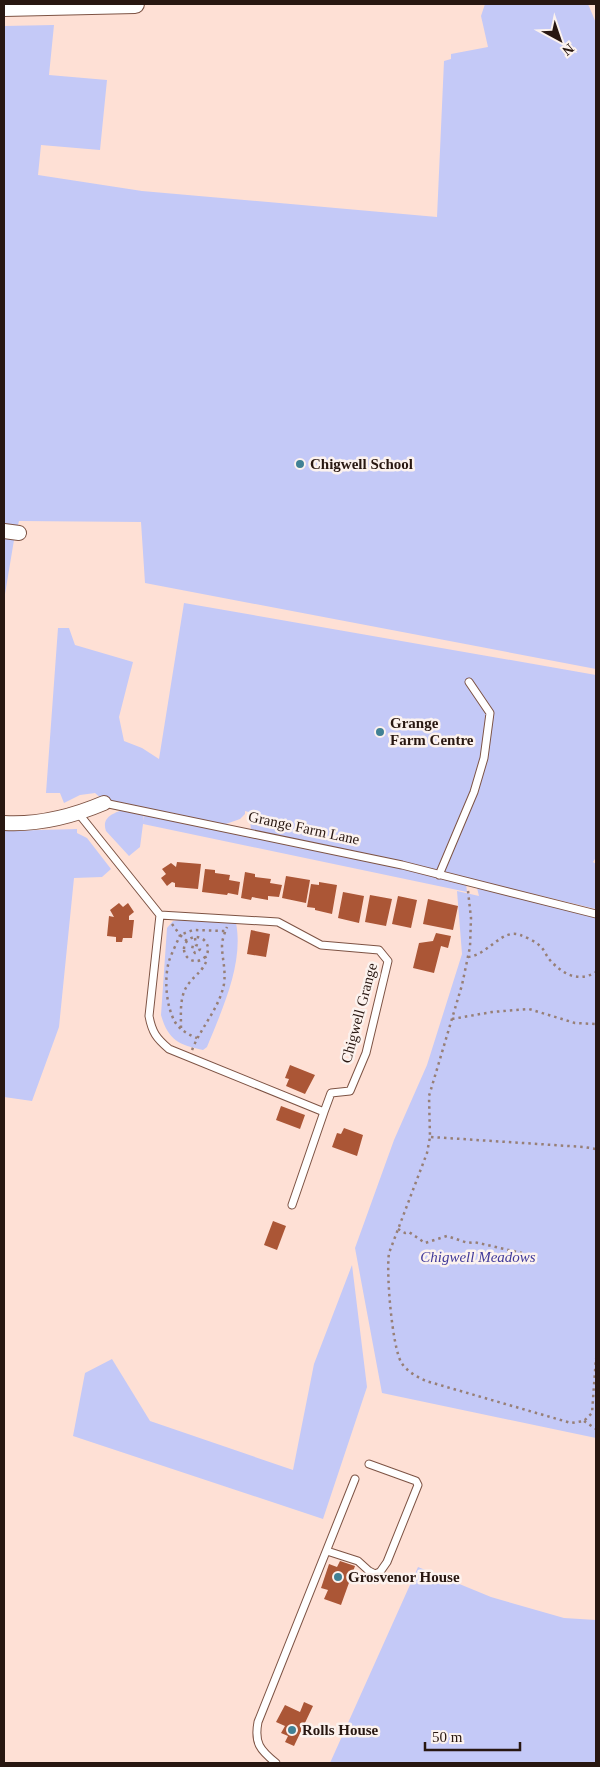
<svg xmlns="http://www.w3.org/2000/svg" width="600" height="1767" font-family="'Times New Roman',serif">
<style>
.green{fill:#c4c9f7}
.building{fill:#ab5636}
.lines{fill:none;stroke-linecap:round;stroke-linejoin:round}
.service-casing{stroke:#7d5344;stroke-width:9}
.minor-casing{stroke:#7d5344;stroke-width:16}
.tertiary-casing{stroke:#7d5344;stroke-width:20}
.path{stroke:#977f76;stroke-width:2.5;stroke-dasharray:2.5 4;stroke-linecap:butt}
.service{stroke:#fff;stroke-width:7}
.minor{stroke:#fff;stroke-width:14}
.tertiary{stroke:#fff;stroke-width:18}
.poi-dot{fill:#418195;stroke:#fcf2ee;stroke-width:2}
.labels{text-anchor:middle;stroke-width:5;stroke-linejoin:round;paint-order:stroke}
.poi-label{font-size:15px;font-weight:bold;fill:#281711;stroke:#fcf2ee;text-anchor:start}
.street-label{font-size:15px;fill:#281711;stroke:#fcf2ee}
.park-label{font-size:15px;font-style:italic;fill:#413a9a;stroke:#fcf2ee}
</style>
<rect width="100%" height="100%" fill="#fee0d5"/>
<path class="green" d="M485,4H588L596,23V669L145,583L141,522L19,521L14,540L4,600V26L54,25L49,75L107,80L100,150L41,145L38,175L142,191L437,217L444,61L451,59V54L488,47L481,16Z
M184,603L596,675V853L595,859L593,862L596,864V909L365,854L251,830L250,820L260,815L245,811V814L240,819L223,825L102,799L95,793L80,795L64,803L60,793H46L58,628H69L75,645L133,662L119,717L124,741L142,748L159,759Z
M125,809L144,813L143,821L145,813L466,883L467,892L143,824L140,847L129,856L106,831C101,817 114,813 125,809Z
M77,829V833L87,838L111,869L102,877L74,878L59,1027L32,1101L4,1097V831Z
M477,888L596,917V1438L382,1393L355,1248L394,1140L427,1065L462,954L457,891L479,896Z
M179,920L236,923C244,963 222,1010 207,1047L203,1050C179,1045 168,1040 161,1015L167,928L173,921Z
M352,1265L367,1387L323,1519L73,1436L85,1373L112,1359L150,1421L293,1470L314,1364Z
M418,1567L491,1597L564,1618L596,1620V1763H330Z"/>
<path class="building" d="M177,862L201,864L198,889L175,887V883L172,882L167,886L161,878L166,874L162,869L171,863L176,867Z
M205,869L215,870V873L230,875L229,880L240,882L238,895L228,893L227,895L202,892Z
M245,872L255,874V877L271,879L270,883L282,885L279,897L268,896V900L252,897L251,900L241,898Z
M286,876L310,880L306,903L282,898Z
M319,882L337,885L332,914L315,910V908L307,907L311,884L319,885Z
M343,892L364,896L359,923L338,918Z
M370,895L392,899L386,926L365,922Z
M398,896L417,900L411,928L392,924Z
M428,899L458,906L453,930L423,924Z
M119,903L123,907L128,903L134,912L129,916V920H134L132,938H123L122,942H116V937L107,936L109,916L114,917L110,910Z
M251,930L270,934L266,957L247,954Z
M436,933L451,936L448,948L441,946L434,973L413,968L419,943L433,941Z
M290,1065L315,1075L305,1094L286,1086L289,1079L285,1078Z
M281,1106L305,1115L300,1129L276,1120Z
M344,1128L363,1135L357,1156L332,1147L337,1133L341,1134Z
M273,1221L286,1226L277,1250L264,1245Z
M340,1561L355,1566L341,1605L324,1599L328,1590L321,1588L329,1564L337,1567Z
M304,1702L313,1706L294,1746L285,1742L288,1736L281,1733L285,1726L276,1722L285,1705L300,1712Z"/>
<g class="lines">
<defs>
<path id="service" d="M104,803L402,865L596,914
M79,814L160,915L149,1016C152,1032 156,1038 169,1049L324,1112L331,1093L350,1091L366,1053L388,961L379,950L321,945L278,922L160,915
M439,875L474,792L484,758L490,713L469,682
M292,1205L324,1112
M327,1551L358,1561L369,1571L375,1574L380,1572L387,1562L418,1485L416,1481L369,1464
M276,1763C260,1750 254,1743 258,1722L355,1479"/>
<path id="minor" d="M4,531L19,533
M4,823C39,825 71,817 104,803"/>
<path id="tertiary" d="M4,7L135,4"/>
</defs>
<use href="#service" class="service-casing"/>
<use href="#minor" class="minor-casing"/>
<use href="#tertiary" class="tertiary-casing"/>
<path class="path" d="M468,891L471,918L470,947L462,985L429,1096L430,1137L427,1153L389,1253C386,1273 392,1345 401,1362C406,1371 417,1377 426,1381L571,1423L584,1421L592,1413L596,1358
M172,924L180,935C177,943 172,952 169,961C164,979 166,1006 175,1022C180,1030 189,1035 197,1038
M184 949a12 12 0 1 1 24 0a12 12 0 1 1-24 0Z
M195,938L196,945L199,946L200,949L198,952L195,953L192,949L193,945H196
M187,941L180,935L193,930L225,931
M468,957C488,955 502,928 520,935C526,937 535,941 540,946C544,949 546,955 549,959C562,974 578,983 596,972
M452,1019L492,1012L529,1009L575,1023L596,1024
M181,1028C181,1012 179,994 190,982C198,972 201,973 207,960L205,956
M192,1050C201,1027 219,1009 224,984C226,969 222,959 222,945C222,940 225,932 227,927
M431,1137L584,1147L596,1149
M398,1229L405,1233L409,1232L425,1243L447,1236L468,1243L474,1242L522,1253
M584,1421L596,1429"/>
<use href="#service" class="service"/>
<use href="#minor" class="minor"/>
<use href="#tertiary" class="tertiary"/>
</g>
<g class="poi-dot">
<circle cx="300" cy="464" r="5"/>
<circle cx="380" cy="732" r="5"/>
<circle cx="338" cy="1577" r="5"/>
<circle cx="292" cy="1730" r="5"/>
</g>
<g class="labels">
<g class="poi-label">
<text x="310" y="469">Chigwell School</text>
<text x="390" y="728">Grange<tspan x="390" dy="17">Farm Centre</tspan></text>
<text x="348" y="1582">Grosvenor House</text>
<text x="302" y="1735">Rolls House</text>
</g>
<g class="street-label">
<text transform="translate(304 828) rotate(12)" y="5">Grange Farm Lane</text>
<text transform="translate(359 1013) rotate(-75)" y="5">Chigwell Grange</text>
</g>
<g class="park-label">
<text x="478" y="1262">Chigwell Meadows</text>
</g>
</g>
<rect width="600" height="1767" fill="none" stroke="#281711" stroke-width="10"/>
<g transform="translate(560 40) rotate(140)" stroke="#fcf2ee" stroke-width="4" paint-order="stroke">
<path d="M0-4L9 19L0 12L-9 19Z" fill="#281711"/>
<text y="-8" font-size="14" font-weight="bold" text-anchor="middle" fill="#281711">N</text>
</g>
<path d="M425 1742v8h95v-8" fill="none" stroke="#281711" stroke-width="2.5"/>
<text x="432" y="1742" font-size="15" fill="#281711" stroke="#fcf2ee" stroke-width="4" paint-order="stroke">50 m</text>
</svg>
